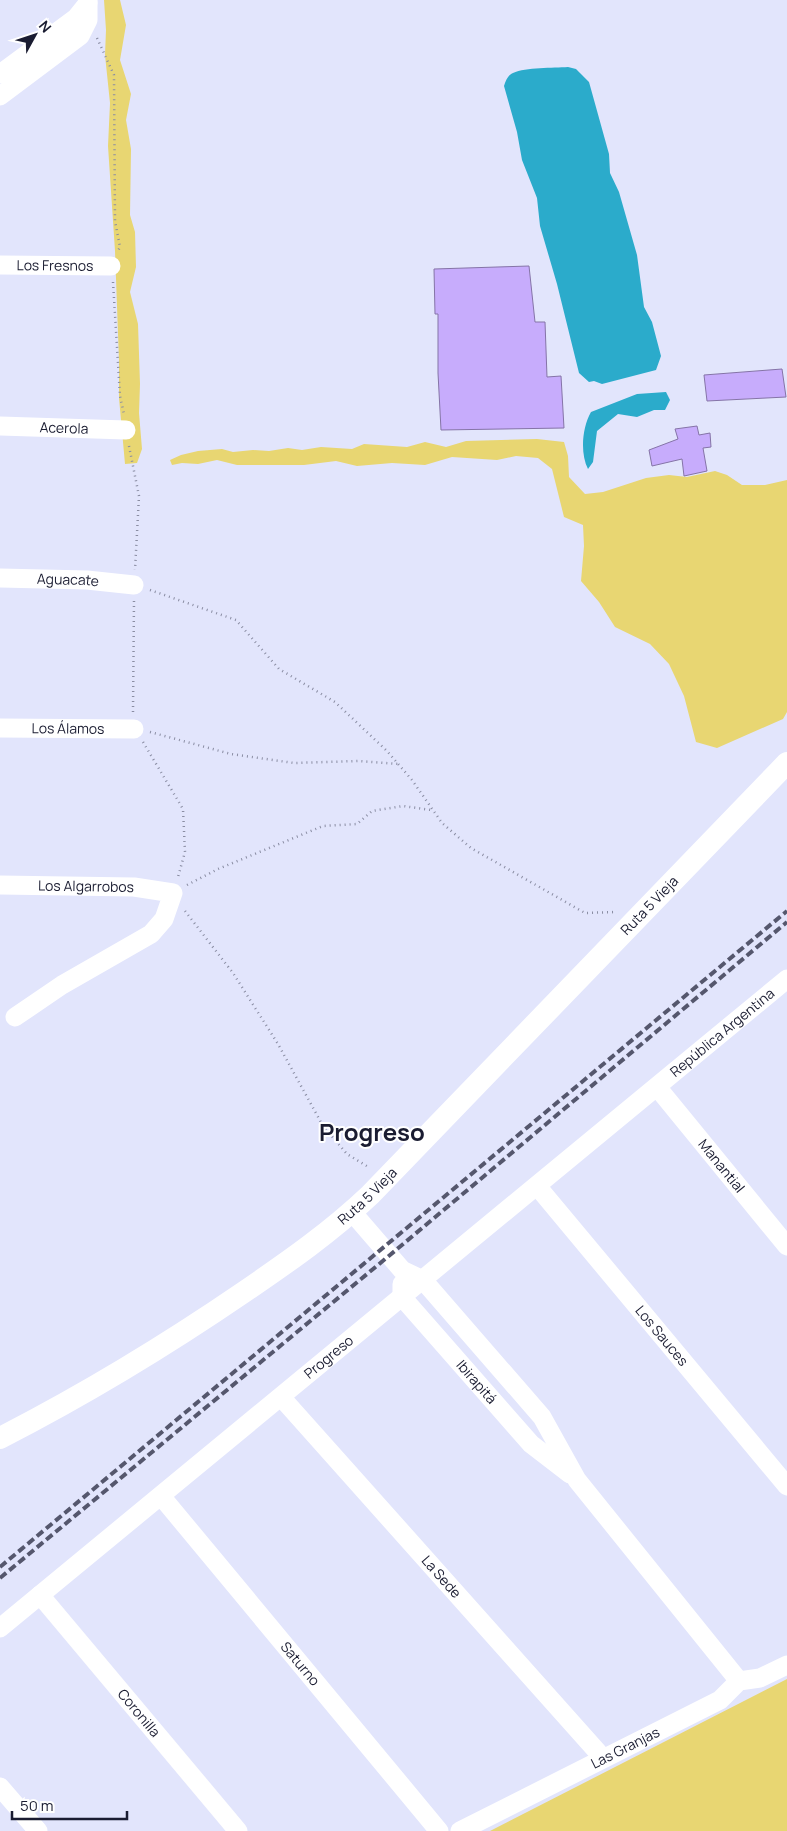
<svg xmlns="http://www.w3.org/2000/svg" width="787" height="1831" font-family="Manrope,sans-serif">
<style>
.green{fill:#e8d672}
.water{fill:#2babcb}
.building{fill:#c7acfc;stroke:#8574a7}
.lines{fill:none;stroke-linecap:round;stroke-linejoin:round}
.path{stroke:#8a8da3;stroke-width:2.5;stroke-dasharray:1 4;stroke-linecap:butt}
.minor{stroke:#fff;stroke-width:19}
.tertiary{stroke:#fff;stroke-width:22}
.rail{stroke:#55576d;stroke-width:4;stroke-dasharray:8 4;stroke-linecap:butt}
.labels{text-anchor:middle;stroke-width:4;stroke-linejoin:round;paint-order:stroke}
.street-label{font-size:14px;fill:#1a1c31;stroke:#fff}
.town-label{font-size:24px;font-weight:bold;fill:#1a1c31;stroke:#fff}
</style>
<rect width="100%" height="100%" fill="#e2e5fc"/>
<path class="green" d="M104,0H120L126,25L120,60L131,94L126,120L131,149L130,215L135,232L136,267L130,292L138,324L140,384L139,413L142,449L137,463L125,464L119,398V361L115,251L108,146L110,103L105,55L106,30Z
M537,439L564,442L568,456L569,477L585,494L603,492L646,478L669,475L687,477L715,471L727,475L742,485H765L787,480V712L783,719L717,748L696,742L684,696L669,664L650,644L615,627L599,602L581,581L584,546L583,525L564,517L552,469L538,458L516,456L497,460L452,457L425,465L392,463L357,466L336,461L304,465H237L217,460L198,464L182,463L172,465L170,460L181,455L198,451L222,449L233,452L253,450L269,451L288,448L302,450L321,447L352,449L364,444L407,447L425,442L446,447L466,441Z
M787,1679V1831H490Z"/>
<path class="water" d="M568,67L576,69L589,82L609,154L610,173L619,192L637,255L644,307L652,322L661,356L656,370L602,384L594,381L589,382L579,373L557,284L540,226L537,198L522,160L517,132L504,86C506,80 508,75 513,73C526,67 553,68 568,67Z
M666,392L670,400L665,410H654L637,417L618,414L597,431L593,462L588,469C580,453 582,428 591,412L637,394Z"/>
<path class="building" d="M529,266L535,322H545L547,377L561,376L564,428L441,430L438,373V314H435L434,269Z
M782,369L786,397L707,401L704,375Z
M697,426L699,435L710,433L711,447L703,448L707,471L684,476L682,459L652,466L649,450L678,439L675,429Z"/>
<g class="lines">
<path class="path" d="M97,38L114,75L115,221L120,247L118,251
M113,282L120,396L124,414
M129,446L139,496L135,570
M150,590L236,620L279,669L335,702L387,751L412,780L442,823L471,848L585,913L616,912
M133,712L134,600
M150,732L231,754L294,763L358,761L399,764
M143,742L183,809L185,852L178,877
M187,885L218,869L323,826L357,824L372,811L403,806L431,810
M185,911L233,973L278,1044L323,1126L347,1154L370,1168"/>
<g class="minor">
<path d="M0,74L76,18L88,3V0"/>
<path d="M0,96L80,36L88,20V3"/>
<path id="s1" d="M0,265L111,266"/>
<path id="s2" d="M0,426L126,430"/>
<path id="s3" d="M0,578L87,580L134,585"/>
<path id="s4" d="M0,728L134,729"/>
<path id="s5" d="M0,885L134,887L173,893L164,919L151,934L62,985L15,1017"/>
<path id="s6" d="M657,1087L787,1246"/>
<path id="s7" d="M537,1186L787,1486"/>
<path d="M352,1212L402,1270L423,1280L542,1417L577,1480L739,1681"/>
<path id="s8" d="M402,1284V1297L531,1444L570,1474"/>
<path id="s9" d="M281,1397L603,1758"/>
<path id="s10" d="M161,1496L439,1831"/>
<path id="s11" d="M40,1595L238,1831"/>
<path id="s12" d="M0,1628L787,979"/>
<path d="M0,1787L38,1831"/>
<path id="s13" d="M460,1831L720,1700L739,1681L760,1678L787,1665"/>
</g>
<path class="tertiary" id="s14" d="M0,1438C84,1395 165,1346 244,1292C288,1262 331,1232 370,1195L787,763"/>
<path class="rail" d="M0,1567L787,911
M0,1578L390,1255L787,922"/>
</g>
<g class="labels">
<g class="street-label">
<text dy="5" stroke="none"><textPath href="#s1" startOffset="55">Los Fresnos</textPath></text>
<text dy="5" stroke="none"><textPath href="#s2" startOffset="64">Acerola</textPath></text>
<text dy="5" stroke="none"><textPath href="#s3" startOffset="68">Aguacate</textPath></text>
<text dy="5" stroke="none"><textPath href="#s4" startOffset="68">Los Álamos</textPath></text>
<text dy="5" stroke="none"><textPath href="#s5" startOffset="86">Los Algarrobos</textPath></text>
<text dy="5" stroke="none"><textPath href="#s14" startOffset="846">Ruta 5 Vieja</textPath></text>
<text dy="5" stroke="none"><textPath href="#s12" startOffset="936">República Argentina</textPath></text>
<text dy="5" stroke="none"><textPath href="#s6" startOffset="102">Manantial</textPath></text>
<text dy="5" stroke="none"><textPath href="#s14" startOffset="441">Ruta 5 Vieja</textPath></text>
<text dy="5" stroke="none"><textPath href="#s7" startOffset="195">Los Sauces</textPath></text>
<text dy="5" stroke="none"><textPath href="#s12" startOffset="426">Progreso</textPath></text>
<text dy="5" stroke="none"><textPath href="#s8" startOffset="126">Ibirapitá</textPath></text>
<text dy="5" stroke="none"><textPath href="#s9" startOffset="241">La Sede</textPath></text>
<text dy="5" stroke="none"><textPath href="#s10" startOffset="218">Saturno</textPath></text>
<text dy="5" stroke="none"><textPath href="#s11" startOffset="154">Coronilla</textPath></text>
<text dy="5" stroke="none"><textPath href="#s13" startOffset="185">Las Granjas</textPath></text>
</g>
<g class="town-label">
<text x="372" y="1141">Progreso</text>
</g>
</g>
<g transform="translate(35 35) rotate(50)" stroke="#ffffff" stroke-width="4" paint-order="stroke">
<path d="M0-4L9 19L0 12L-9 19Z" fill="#1a1c31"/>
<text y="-8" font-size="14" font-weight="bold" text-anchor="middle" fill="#1a1c31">N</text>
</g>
<path d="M12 1811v8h115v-8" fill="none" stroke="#1a1c31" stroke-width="2.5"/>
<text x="20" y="1811" font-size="15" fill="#1a1c31" stroke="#ffffff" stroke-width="4" paint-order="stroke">50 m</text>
</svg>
